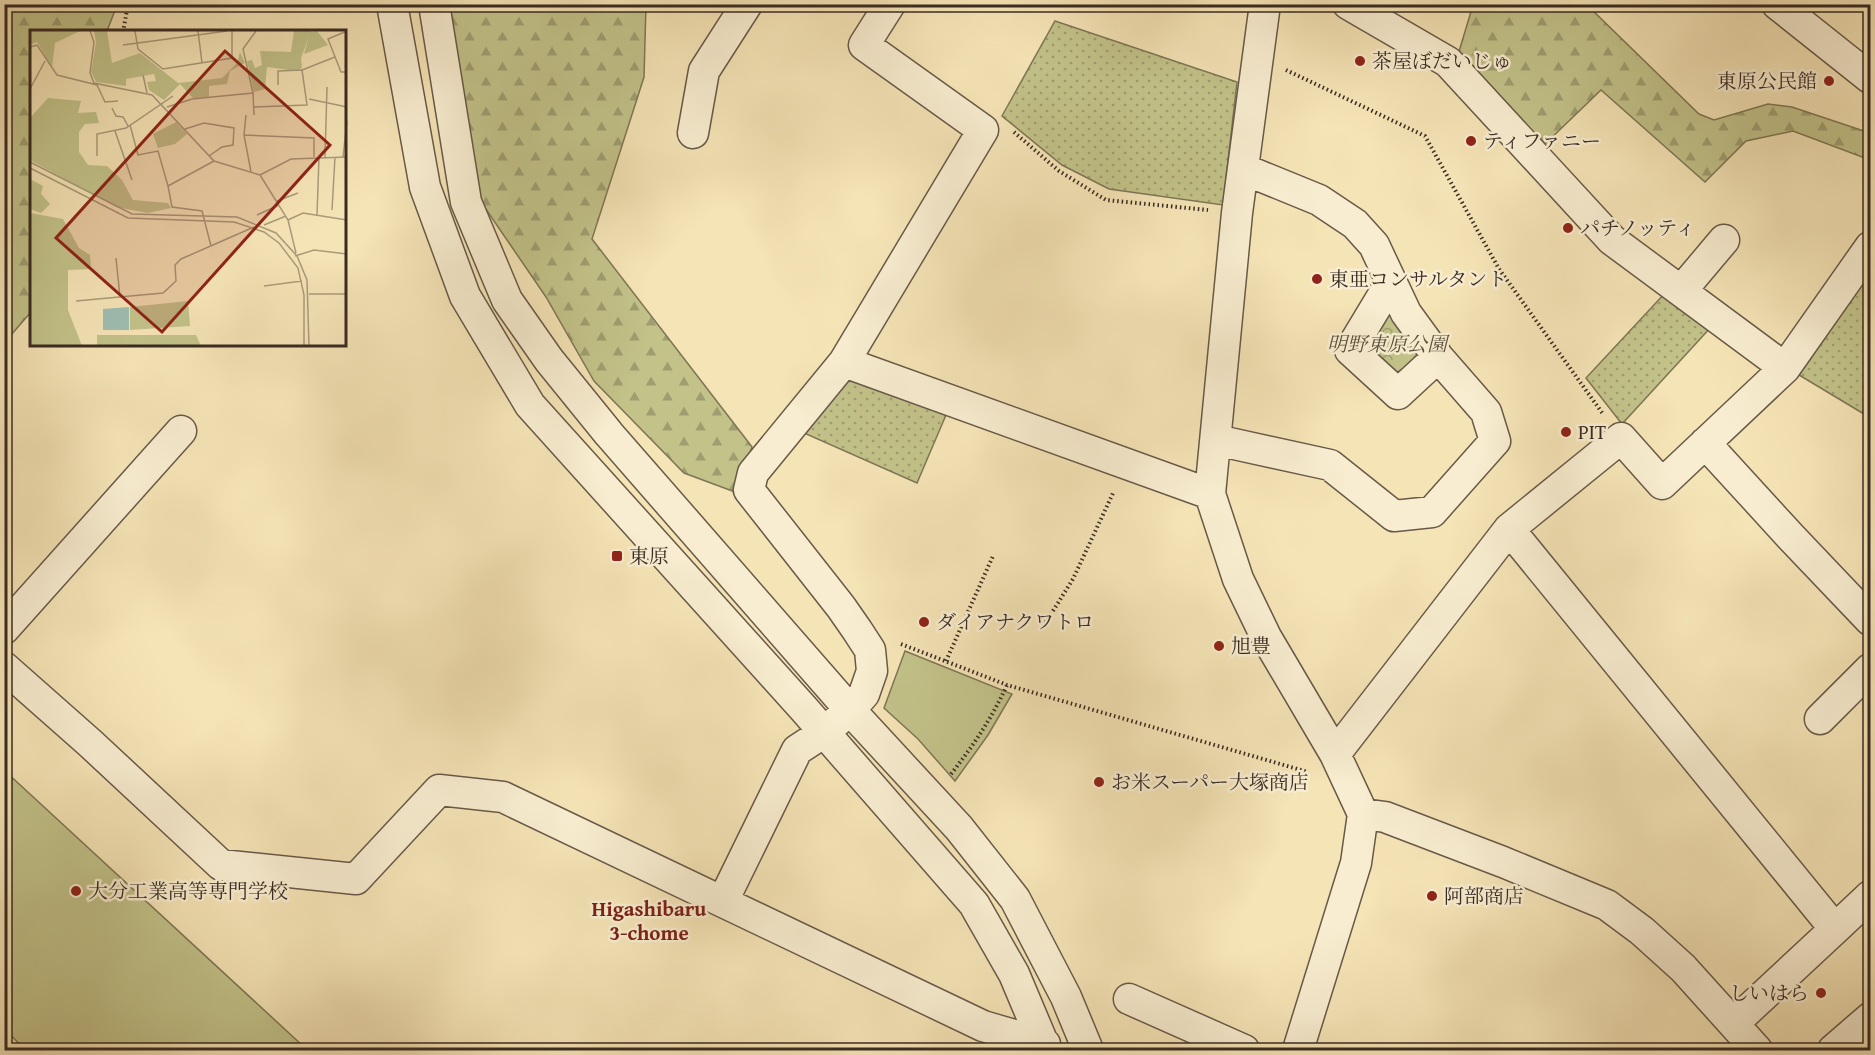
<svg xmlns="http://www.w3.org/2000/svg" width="1875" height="1055" font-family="'Gentium Book Plus','Noto Serif JP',serif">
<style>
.grass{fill:#c2c289;stroke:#7e7656;stroke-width:1.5}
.forest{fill:url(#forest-firs);stroke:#7e7656;stroke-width:1.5}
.park{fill:url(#park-crowns);stroke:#7e7656;stroke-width:1.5}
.garden{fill:url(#garden-dots);stroke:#7e7656;stroke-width:1.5}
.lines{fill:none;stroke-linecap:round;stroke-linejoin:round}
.minor-casing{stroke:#685948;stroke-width:33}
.path{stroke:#392b23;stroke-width:4;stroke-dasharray:1.5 3;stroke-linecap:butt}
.minor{stroke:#f8edd0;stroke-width:30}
.poi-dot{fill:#8f2418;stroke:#f8edd0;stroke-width:2}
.labels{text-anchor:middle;stroke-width:5;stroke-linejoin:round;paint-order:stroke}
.poi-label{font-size:20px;fill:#392b23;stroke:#f8edd0;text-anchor:start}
.park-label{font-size:20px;font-style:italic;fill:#5b513c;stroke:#f8edd0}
.neighbourhood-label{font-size:21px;font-weight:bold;fill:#7a1f14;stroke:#f8edd0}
.inset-road{fill:none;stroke:#aa9a7b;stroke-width:1.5}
.view{fill:#8f2418;fill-opacity:0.15;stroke:#8f2418;stroke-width:3}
.inset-edge{fill:none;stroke:#392b23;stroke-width:3}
</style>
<defs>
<pattern id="forest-firs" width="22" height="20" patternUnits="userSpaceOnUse" patternTransform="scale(1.5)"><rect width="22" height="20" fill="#c2c289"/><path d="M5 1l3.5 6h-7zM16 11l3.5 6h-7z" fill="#9f9e70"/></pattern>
<pattern id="park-crowns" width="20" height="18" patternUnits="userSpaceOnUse" patternTransform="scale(1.5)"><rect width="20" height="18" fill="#c2c289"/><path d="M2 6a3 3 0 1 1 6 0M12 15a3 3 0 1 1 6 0" fill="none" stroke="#9f9e70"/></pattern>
<pattern id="garden-dots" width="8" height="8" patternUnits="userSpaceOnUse" patternTransform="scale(1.5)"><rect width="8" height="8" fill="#c2c289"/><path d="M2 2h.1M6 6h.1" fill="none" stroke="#9f9e70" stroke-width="1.8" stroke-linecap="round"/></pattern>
</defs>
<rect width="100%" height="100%" fill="#f5e4b6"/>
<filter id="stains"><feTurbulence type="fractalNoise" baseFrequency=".00333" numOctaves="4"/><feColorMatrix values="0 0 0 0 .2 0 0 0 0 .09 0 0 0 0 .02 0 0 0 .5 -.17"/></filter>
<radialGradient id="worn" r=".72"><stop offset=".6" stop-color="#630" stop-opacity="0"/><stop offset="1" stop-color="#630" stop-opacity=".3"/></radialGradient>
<path class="grass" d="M905,651L1012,694L988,735L955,781L918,739L884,708Z
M5,771L303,1046L300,1050H25L5,1029Z"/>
<path class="forest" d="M5,4L117,5L107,31L32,32L31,312L5,342Z
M428,5H646L644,77L592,239L752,447L735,492L684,473L594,381L546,297L466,180Z
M1473,5H1587L1699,114L1714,120L1768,104L1792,107L1870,133V160L1793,131L1746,141L1705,182L1601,90L1542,147L1457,58Z"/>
<path class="park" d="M1386,297L1431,359L1398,391L1354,350Z"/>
<path class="garden" d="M1055,21L1237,82L1223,205L1109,189L1062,165L1002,116Z
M1870,258V410L1864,414L1789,369Z
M1666,292L1711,327L1622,424L1586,378Z
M851,378L946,415L917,483L804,433L844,382Z"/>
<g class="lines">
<defs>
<path id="minor" d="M392,4L425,187L465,296L530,405L804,709L974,904L1014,974L1046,1050
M434,4L466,202L507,300L549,360L609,434L850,710L959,828L1015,899L1066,997L1088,1050
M1265,4L1237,213L1210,494L1238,579L1266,637L1335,754L1363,814L1356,863L1298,1050
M1348,4L1448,62L1612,240L1785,368
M1777,4L1870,78
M693,133L704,71L747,4
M1391,282L1350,350L1398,394L1438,357
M1681,291L1724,240
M844,362L983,130L864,45L890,4
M1216,440L1330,465L1394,516L1432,512L1495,441L1486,412L1438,357L1406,313L1374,245L1355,224L1319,200L1243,169
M1705,443L1791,537L1870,620
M1509,529L1835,929L1734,1023
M4,629L181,431
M4,667L90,743L221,865L356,879L439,790L503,797L983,1026L1045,1044
M1820,719L1870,669
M1335,754L1509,529L1621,438L1662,484L1785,368L1870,247
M1363,814L1385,817L1503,862L1607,905L1642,931L1683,968L1757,1050
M723,901L797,750L823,733L850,710L864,694L872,671L870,650L857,630L841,607L749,490L753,473L844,362L1210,494
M1835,929L1870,896
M1129,999L1244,1050
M1833,1050L1870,1018"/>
</defs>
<use href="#minor" class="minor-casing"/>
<path class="path" d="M123,32L128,4
M1286,70L1425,136L1499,269L1603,414
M1014,132L1059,171L1106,200L1208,210
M1041,630L1073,579L1114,491
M901,644L1007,685L1308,772
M946,661L993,556
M951,774C973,746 992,718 1007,685"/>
<use href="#minor" class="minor"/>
</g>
<g class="poi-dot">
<circle cx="1360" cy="61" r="6"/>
<circle cx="1829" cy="81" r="6"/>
<circle cx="1471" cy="141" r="6"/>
<circle cx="1568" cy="228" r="6"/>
<circle cx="1317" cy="279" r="6"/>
<circle cx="1566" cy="432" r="6"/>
<rect x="611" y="550" width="12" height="12" rx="3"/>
<circle cx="924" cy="622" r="6"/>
<circle cx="1219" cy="646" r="6"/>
<circle cx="1099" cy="782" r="6"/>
<circle cx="76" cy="891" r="6"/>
<circle cx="1432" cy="896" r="6"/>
<circle cx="1821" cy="993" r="6"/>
</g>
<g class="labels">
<g class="poi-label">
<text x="1372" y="68">茶屋ぼだいじゅ</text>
<text x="1817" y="88" text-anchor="end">東原公民館</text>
<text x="1483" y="148">ティファニー</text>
<text x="1580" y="235">パチノッティ</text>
<text x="1329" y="286">東亜コンサルタント</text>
<text x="1578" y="439">PIT</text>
<text x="629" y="563">東原</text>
<text x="936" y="629">ダイアナクワトロ</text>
<text x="1231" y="653">旭豊</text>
<text x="1111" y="789">お米スーパー大塚商店</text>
<text x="88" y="898">大分工業高等専門学校</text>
<text x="1444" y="903">阿部商店</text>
<text x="1809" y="1000" text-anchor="end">しいはら</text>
</g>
<g class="park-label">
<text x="1387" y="351">明野東原公園</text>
</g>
<g class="neighbourhood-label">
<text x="649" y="916">Higashibaru<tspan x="649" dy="24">3-chome</tspan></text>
</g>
</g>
<g transform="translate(30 30)">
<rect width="316" height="316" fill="#f5e4b6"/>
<path d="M287,1L298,15L274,24L280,2ZM158,271L160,296L100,300V277ZM67,305H166L171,316H67Z" fill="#c2c289"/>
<path d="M0,1H50L25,13L22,38L7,12L0,15ZM64,1H77L82,33L110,23L148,53L192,48L207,33L210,22L215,33L200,41L197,54L179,56V67L163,68L150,54L134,70L119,60L117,52L126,51L124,44L96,49V56L66,52L61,42L66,12ZM18,68L51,71L48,83L66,82L69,93L55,94L49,102V122L58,135L77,136L92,150L103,170L138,173L141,178L118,183L86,177L0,130V88ZM0,183L33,189L49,218L60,225L61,239L38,240V280L52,316H0Z" fill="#c2c289"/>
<path d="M0,149L13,156L11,164L20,174L11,183L0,179Z" fill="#c2c289"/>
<path d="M264,1H281L271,28L272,38L267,41L237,37L235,59L224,62L217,31L222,30L225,38L232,35L230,21L261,22ZM146,92L157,104L145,114L128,118L123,104Z" fill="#c2c289"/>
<path d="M99,277V300H73V279Z" fill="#9dbeb2"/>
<path class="inset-road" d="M60,1L64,12L60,43L64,53L122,65L184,131L230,145L258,190L266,223M105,1L108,19L133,39L202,28V1M168,1L172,33M317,1L298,9L311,42H317M93,15L197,1M0,17L7,15L27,45L67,55L75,72L88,71M113,45L117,63M248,55V41L272,40M0,59L15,31M279,69L317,77M137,77L162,69L223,63M224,77L277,75L272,40L305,27M82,78L86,86L93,87L98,96M216,85L214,105L221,142M224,85L223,63L213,19L226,1M100,95L108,125L128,121L138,156M155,99L174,93L204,98L203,115L192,117L179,126M85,101L102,150M214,105L284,108V127M67,126V104L96,98L143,66M295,127L297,57M313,127L317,91M0,132L102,184L207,187L246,203L267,226L277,250L279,316M0,138L98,188L204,192L234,202L249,213L268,238L274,265V316M230,145L261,129L317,127M247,171L268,163M302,180L305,127M227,185L249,175M287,185L289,127M258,190L273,183L317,190M234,195L256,186M181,216L172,181L142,177L138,156L184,131M265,226L284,220L317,224M86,228L90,267M234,256L272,251M279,264H317M46,271L133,263L146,251L145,235L151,229L224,197"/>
<path class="view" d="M195,21L300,115L132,302L26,208Z"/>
<rect width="316" height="316" class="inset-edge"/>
</g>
<rect width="1875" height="1055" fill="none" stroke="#f5e4b6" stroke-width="24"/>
<rect x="6" y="6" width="1863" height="1043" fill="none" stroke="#392b23" stroke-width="3"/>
<rect x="12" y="12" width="1851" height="1031" fill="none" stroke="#392b23" stroke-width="1.5"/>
<rect width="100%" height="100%" filter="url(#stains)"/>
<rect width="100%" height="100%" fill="url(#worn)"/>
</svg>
